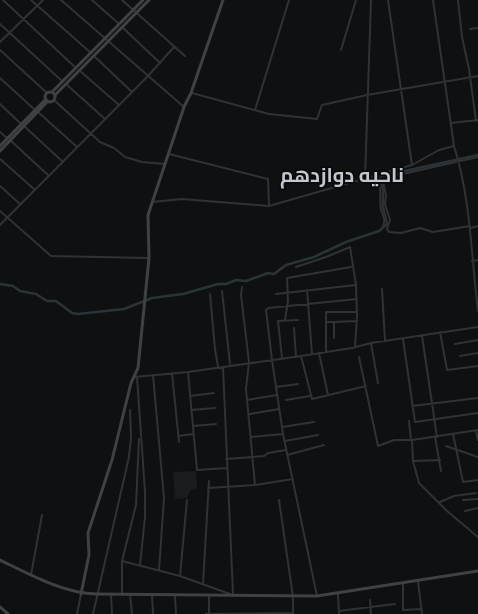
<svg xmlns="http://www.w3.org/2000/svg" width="478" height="614" font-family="Cabin,Cairo,sans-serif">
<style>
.built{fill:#1b1c1e}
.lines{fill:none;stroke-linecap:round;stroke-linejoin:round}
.canal{stroke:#2a3438;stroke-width:2.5}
.street{stroke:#313235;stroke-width:2}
.secondary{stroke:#3f4145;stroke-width:3}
.labels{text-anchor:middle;stroke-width:4;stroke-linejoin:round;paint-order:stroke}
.district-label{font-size:20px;font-weight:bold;fill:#c2c6cd;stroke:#0a0b0c}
</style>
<rect width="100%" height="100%" fill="#0f1011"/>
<path class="built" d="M196,471L197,488L190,490L187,498L175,499L173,472Z"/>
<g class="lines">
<path class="canal" d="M0,284L13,286L20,291L36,294L47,301H56L72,313L78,314L124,309L152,298L183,294L218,284H226L236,280L246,281L268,273L274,274L286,265L314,257L346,242L379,231L387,224L383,207V189L379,178L382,176L478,155"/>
<path class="street" d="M3,0L76,68
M31,0L91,53
M61,0L184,107
M92,0L118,23
M122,0L185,56
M388,0L412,165
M433,0L454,146C471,199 471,256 478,311
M458,0L462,37L469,69L476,121
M0,24L62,81
M122,27L160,63
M470,29L478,28
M0,42L43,0
M0,50L47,93
M341,50L356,0
M94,56L132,92
M79,70L119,105
M0,78L35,110
M66,84L105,119
M192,93L269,114L317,119L322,105L367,95L478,76
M54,100L100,142L114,148L125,157L142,162L165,164
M0,104L21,124
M255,110L289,0
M38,112L77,147
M451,123L478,120
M24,126L63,162
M0,132L7,138
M10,140L49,176
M169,154L268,179L269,205
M0,159L35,190
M376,178C383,188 379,198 381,210C383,216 386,219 383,226
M365,179L371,0
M0,186L20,204
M152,202L182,199L269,206L412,165L439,150L454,146
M0,211L51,256L148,258
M0,225L148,76L174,47
M470,226L433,232L420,228L401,233L389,232L387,229L390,220L385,204L386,195L383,181L398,175L478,157
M471,228L478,226
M472,261L478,260
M296,267L326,257L350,247L356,285L357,316L355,347
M242,287L241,295L249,362L246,389L255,485
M382,289L385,341
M307,290L312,354
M222,291L230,364
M210,294L215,349L218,367
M276,294L356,285
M285,320L288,301L287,278L351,267
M326,322V312H357
M294,328L296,357
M440,332L447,370L478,366
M422,336L437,437
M334,338V322L357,321
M403,339L415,422L478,413
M371,343L378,383
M455,344L478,340
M326,352V322H334
M319,353L328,395
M301,356L312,399L366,386
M460,356L478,353
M359,357L378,446L394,440H412L478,430
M282,358L278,321L298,320
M223,367L233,594
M188,372L197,470L227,468
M172,373L179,442
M153,375L164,498L159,570
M134,377L188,372L301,356L352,348L371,343L478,327
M137,377L145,492V517L140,565
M276,387L298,384
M190,396L214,393
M247,400L277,395
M286,400L310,396
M412,406L478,398
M191,410L215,408
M250,414L279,409
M409,421L411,440
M193,426L216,424
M282,427L314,422
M476,431L478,440
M453,434L463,482L478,480
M178,436L193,434
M251,437L283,434
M435,437L441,471
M412,440L413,461L419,483L447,511L478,537
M285,441L318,435
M446,446L478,457
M287,455L324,445
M226,459L264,456L268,453L286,450
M413,461L440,460
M208,488L255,485L293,479
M279,500L293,597V614
M463,500L478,499
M440,502L454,496L476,493
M465,511L478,508
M122,561L180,576L230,594
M31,575L42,515
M180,576L187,500
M418,581L422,614
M403,583V610L421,609
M203,584L209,481
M111,594L112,614
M122,594V561L136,505L139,439
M130,594L132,614
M338,594L339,614
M152,595L153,614
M175,595L176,614
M209,595V613
M317,596L283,434L272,360L266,310L268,308L357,299
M370,600L371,614
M339,611L395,604
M77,614L81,594
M93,614L129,457L131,438L130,410
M206,614L293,613"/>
<path class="secondary" d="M52,92L143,0
M45 97a5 5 0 1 1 10 0a5 5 0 1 1-10 0Z
M55,95L149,0
M0,146L46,99
M0,151L48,101
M0,560C29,574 63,593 96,594L317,596L478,571
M81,594L89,555L88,533L112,460L131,383L138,368L149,258L148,215L184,107L191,93L223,0
M0,607L8,614"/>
</g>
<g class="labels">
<g class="district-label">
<text x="342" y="182">ناحیه دوازدهم</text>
</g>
</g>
</svg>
